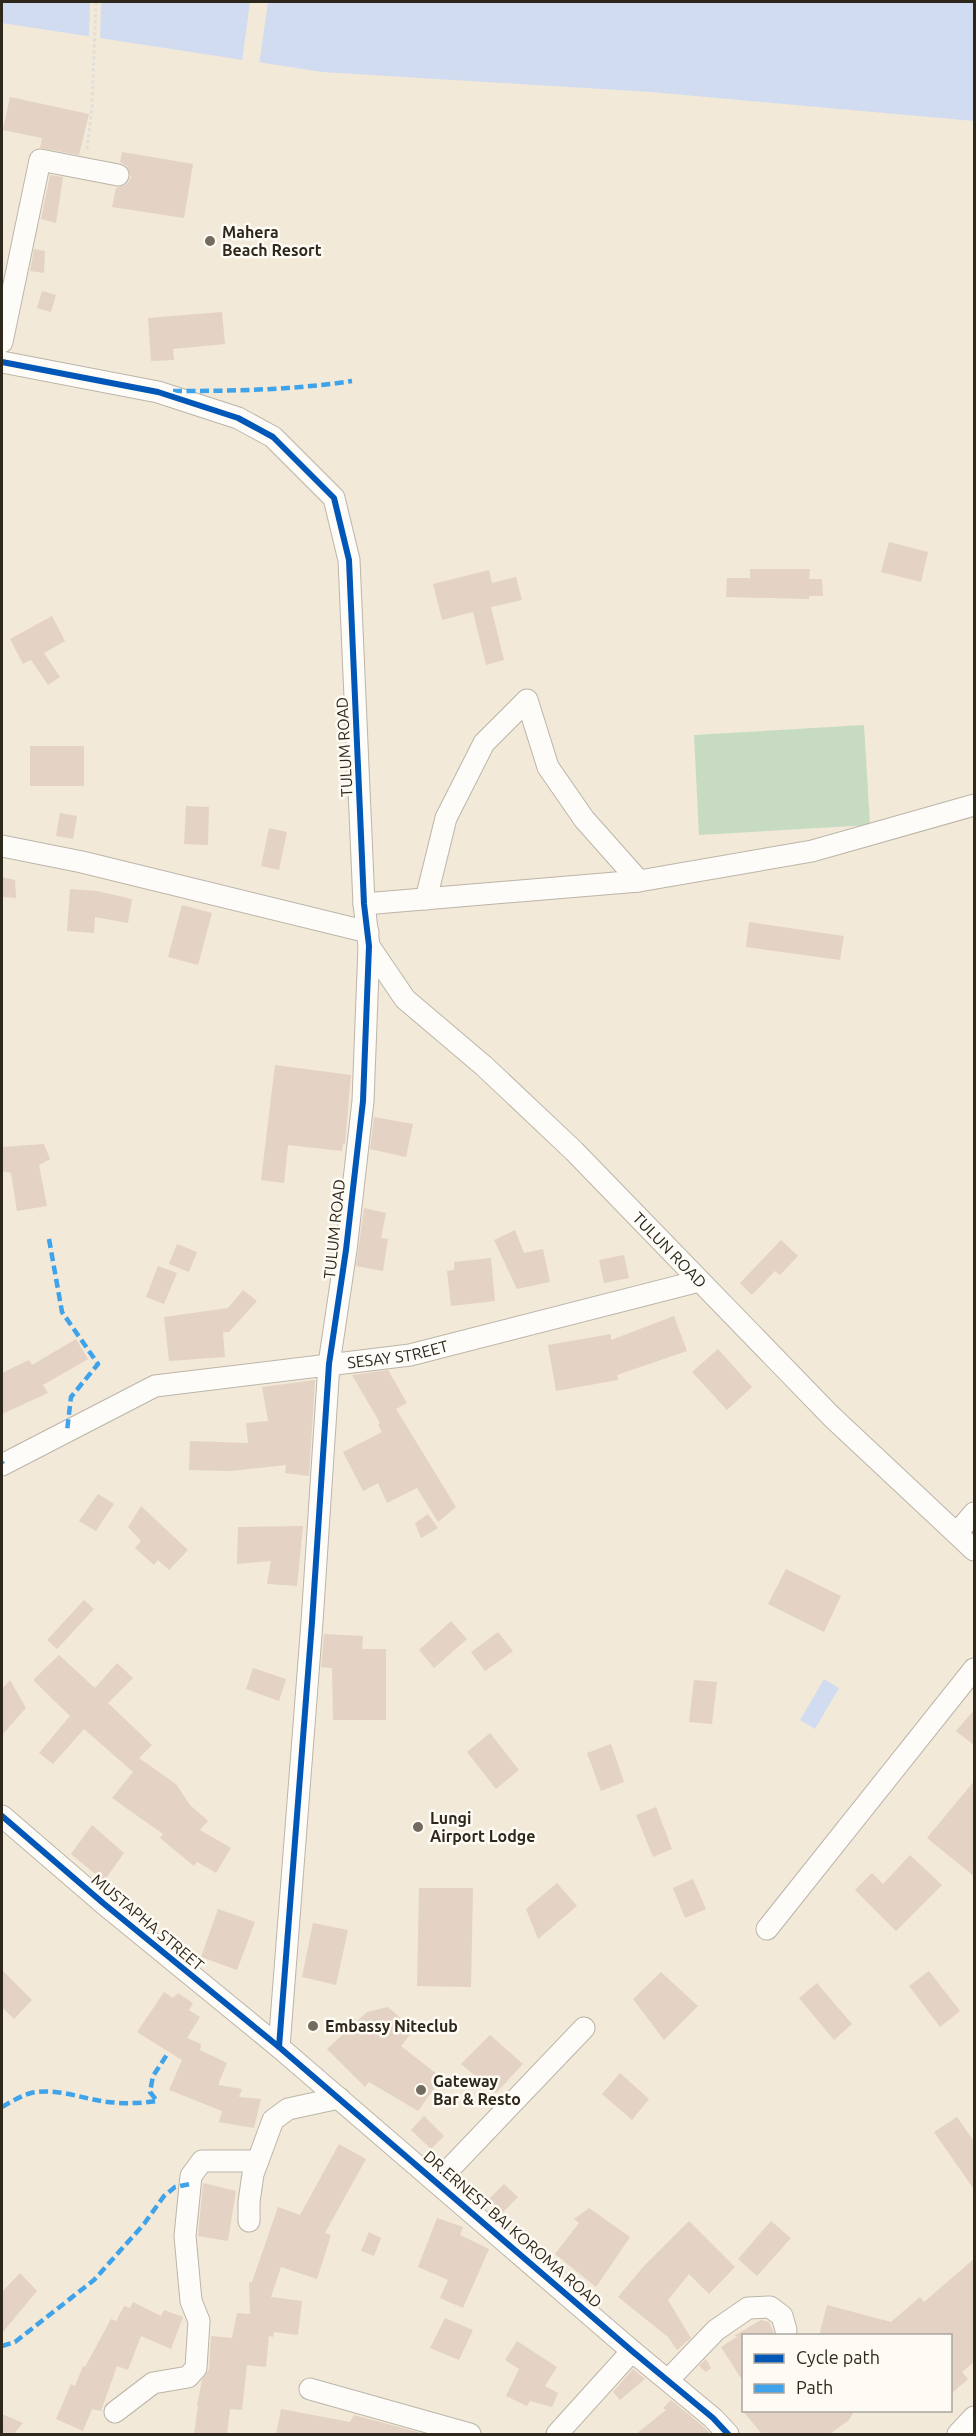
<svg xmlns="http://www.w3.org/2000/svg" width="976" height="2436" font-family="Ubuntu,sans-serif">
<style>
.green{fill:#c7dbc3}
.water{fill:#d2dcf0}
.pier{fill:#f2e9d8}
.building{fill:#e4d2c4}
.lines{fill:none;stroke-linecap:round;stroke-linejoin:round}
.minor-casing{stroke:#bcb5a8;stroke-width:23}
.path{stroke:#e1ded9;stroke-width:3;stroke-dasharray:3 3;stroke-linecap:butt}
.minor{stroke:#fdfcf9;stroke-width:21}
.quiet{stroke:#3ea3ea;stroke-width:4.5;stroke-dasharray:9 4.5;stroke-linecap:butt}
.cycleway-casing{stroke:#fefbf5;stroke-width:10}
.cycleway{stroke:#0057b8;stroke-width:6}
.poi-dot{fill:#736c5e;stroke:#fefbf5;stroke-width:2}
.labels{text-anchor:middle;stroke-width:5;stroke-linejoin:round;paint-order:stroke}
.poi-label{font-size:16px;font-weight:bold;fill:#2e281c;stroke:#fefbf5;text-anchor:start}
.street-label{font-size:16px;fill:#2e281c;stroke:#fefbf5}
</style>
<rect width="100%" height="100%" fill="#f2e9d8"/>
<path class="green" d="M864,725L870,825L699,835L694,735Z"/>
<path class="water" d="M2,2H974V121L651,92L322,72L2,23Z
M824,1679L839,1688L815,1729L800,1720Z"/>
<path class="pier" d="M90,2H101L100,39L89,38Z
M250,2H268L259,65L242,62Z"/>
<path class="building" d="M10,97L89,114L79,155L40,148L42,138L3,130Z
M122,152L193,164L184,218L112,207L116,188L127,184L131,177L127,166L120,162Z
M50,175L63,177L56,223L41,219Z
M34,249L45,251L44,273L30,271Z
M42,291L56,295L51,312L37,308Z
M222,312L225,344L173,349L174,360L151,361L148,318Z
M889,542L928,552L921,582L881,572Z
M750,569H810L809,579H822L823,596H809V599L726,597L727,578H750Z
M489,570L492,583L516,577L522,600L491,607L504,660L486,665L473,612L442,620L433,584Z
M52,616L65,641L44,653L60,677L48,685L31,660L23,664L10,639Z
M30,746H84V786H30Z
M186,806L209,807L208,845L184,844Z
M60,813L77,816L73,839L56,836Z
M269,828L287,832L279,870L261,866Z
M2,877L15,880L16,898L2,897Z
M70,889L97,891L132,899L128,923L95,917L94,933L67,931Z
M182,905L212,913L198,965L168,957Z
M749,922L844,936L840,960L746,947Z
M275,1065L351,1075L345,1144H343L342,1151L288,1145L284,1183L261,1180Z
M374,1117L413,1124L406,1157L370,1149Z
M44,1144L50,1159L39,1165L47,1206L17,1211L11,1173L2,1171V1147Z
M364,1208L386,1213L381,1238L388,1239L383,1271L356,1266Z
M515,1230L524,1253L543,1249L550,1282L517,1289L494,1240Z
M781,1240L798,1256L780,1275L775,1271L752,1295L740,1283Z
M177,1244L197,1252L189,1272L169,1264Z
M624,1255L629,1278L604,1283L599,1260Z
M491,1258L495,1301L451,1306L447,1271L454,1270V1262Z
M158,1266L177,1273L164,1304L146,1297Z
M243,1290L257,1301L229,1332H223L225,1357L169,1361L164,1317L228,1308Z
M674,1316L687,1351L617,1375L618,1380L556,1391L548,1345L611,1334V1340Z
M76,1339L88,1359L43,1385L48,1393L2,1414V1373L29,1360L32,1365Z
M718,1349L752,1387L727,1410L692,1372Z
M388,1370L407,1403L396,1409L456,1507L438,1522L417,1488L387,1503L378,1483L363,1491L343,1452L382,1432L378,1425L380,1423L352,1375Z
M315,1380L309,1476L285,1473L286,1465L231,1471L189,1470L190,1441L248,1443L246,1423L268,1421L262,1387Z
M98,1494L114,1504L96,1531L79,1521Z
M141,1506L188,1550L169,1570L158,1560L154,1565L135,1548L141,1541L128,1527Z
M428,1514L438,1528L421,1538L415,1523Z
M303,1526L297,1586L267,1584L271,1561L237,1564L238,1527Z
M786,1569L841,1596L824,1632L768,1604Z
M84,1600L94,1609L57,1649L47,1640Z
M451,1621L467,1639L434,1668L419,1650Z
M498,1632L513,1651L485,1671L471,1652Z
M324,1634L363,1636L362,1649H386V1720H333L332,1668L321,1667Z
M59,1655L95,1688L117,1663L133,1678L108,1703L152,1745L139,1758L176,1784L190,1805L208,1821L200,1830L231,1848L216,1873L197,1862L194,1866L160,1838L163,1834L112,1798L133,1772L84,1729L53,1764L39,1753L70,1716L33,1680Z
M253,1668L286,1679L279,1701L246,1689Z
M10,1680L26,1708L2,1735V1689Z
M694,1680L717,1682L712,1724L689,1722Z
M975,1709V1746L956,1731Z
M490,1733L519,1770L496,1789L467,1752Z
M611,1744L624,1782L601,1791L587,1753Z
M975,1780V1877L927,1838Z
M656,1807L672,1849L653,1857L636,1815Z
M92,1825L124,1853L104,1881L71,1854Z
M910,1855L942,1885L896,1931L855,1890L872,1873L883,1884Z
M693,1879L706,1909L685,1918L673,1888Z
M557,1883L577,1906L538,1939L526,1909Z
M419,1888H473L471,1987L417,1986Z
M218,1909L255,1922L237,1970L201,1957Z
M313,1923L348,1930L336,1985L302,1977Z
M2,1970L32,2000L14,2019L2,2007Z
M929,1971L960,2011L940,2027L909,1986Z
M661,1972L698,2006L664,2040L633,1999Z
M817,1983L852,2024L834,2040L799,1998Z
M164,1992L173,1998L178,1993L193,2003L189,2010L200,2017L187,2038L201,2044L200,2050L227,2063L218,2085L242,2089L239,2097L261,2099L254,2128L219,2122L222,2111L169,2090L182,2060L137,2032Z
M388,2007L414,2030L401,2046L442,2078L418,2111L369,2082L365,2087L327,2049L367,2012Z
M490,2035L523,2064L496,2093L461,2064Z
M620,2073L649,2099L632,2120L602,2094Z
M424,2116L444,2136L431,2149L411,2130Z
M957,2117L975,2143V2191L934,2132Z
M339,2144L366,2159L325,2233L331,2235L317,2279L281,2267L271,2297L302,2301L298,2335L274,2332L273,2337L269,2336L266,2367L247,2365L242,2410L230,2409L227,2434H194L198,2406H197L202,2380L209,2369L211,2336L232,2338L237,2313L250,2314L249,2282H252L278,2207L300,2215Z
M203,2183L236,2191L228,2241L198,2236Z
M504,2184L518,2197L501,2214L487,2201Z
M589,2208L630,2237L596,2287L555,2254L579,2223L574,2219Z
M437,2218L463,2227L460,2235L489,2249L463,2308L440,2298L448,2280L418,2267Z
M689,2221L735,2267L709,2294L689,2274L668,2300L691,2338L677,2350L668,2337L618,2297L643,2267Z
M771,2221L791,2238L757,2276L738,2259Z
M369,2232L381,2238L374,2256L361,2251Z
M975,2258V2361L962,2372L968,2379L951,2394V2336H819L827,2305L891,2322L920,2297L924,2302Z
M20,2273L37,2291L2,2333V2292Z
M133,2302L161,2316L164,2310L183,2317L171,2349L141,2336L128,2370L117,2366L101,2411L92,2409L83,2431L56,2419L71,2384L75,2386L83,2366L85,2367L111,2319L116,2321L124,2306L130,2308Z
M445,2318L473,2330L459,2360L430,2348Z
M761,2320L769,2322L775,2336H744V2383L721,2347L738,2336H734Z
M517,2341L557,2367L545,2386L558,2393L552,2407L530,2401L527,2406L506,2396L519,2369L505,2360Z
M706,2359L711,2368L706,2372L699,2366Z
M633,2369L645,2379L620,2400L613,2392Z
M671,2400L704,2427L711,2434H636L666,2410L663,2408Z
M281,2409L350,2422L354,2415L425,2434H276Z
M742,2410H855L849,2420L830,2434H762Z
M2,2414L23,2423L14,2434H2Z"/>
<g class="lines">
<defs>
<g id="minor">
<path d="M2,342L40,160L118,175"/>
<path d="M2,362L158,392L238,418L273,437L334,498L349,560L364,904L369,946L363,1101L346,1250L329,1364L312,1622L279,2047"/>
<path d="M2,846L82,862L368,932"/>
<path d="M426,899L446,818L484,743L527,700L548,767L584,819L639,881"/>
<path d="M364,904L639,881L812,851L974,805"/>
<path id="s1" d="M369,946L405,999L484,1066L574,1151L831,1416L974,1550"/>
<path id="s2" d="M2,1465L155,1386L410,1355L699,1281"/>
<path d="M957,1533L974,1513"/>
<path d="M2,1816L103,1903L279,2047L632,2351L713,2418L728,2434"/>
<path d="M767,1929L974,1669"/>
<path d="M437,2182L584,2028"/>
<path d="M249,2221V2202L253,2174L273,2120L288,2109L339,2098"/>
<path d="M668,2380L716,2330L748,2308L770,2307L782,2316L786,2330"/>
<path d="M310,2389L470,2434"/>
<path d="M115,2412L153,2383L188,2377L196,2368L199,2321L191,2301L185,2236L191,2176L202,2161H258"/>
<path d="M557,2434L632,2351"/>
<path d="M958,2434L974,2417"/>
</g>
</defs>
<use href="#minor" class="minor-casing"/>
<path class="path" d="M87,149L92,107L96,2"/>
<use href="#minor" class="minor"/>
<path class="quiet" d="M173,391C233,391 293,390 352,381
M49,1239L62,1312L98,1364L71,1397L67,1431
M2,1462L3,1464
M2,2107C11,2102 20,2096 31,2093C53,2088 75,2096 96,2100C115,2104 137,2104 157,2101L150,2092L153,2076L168,2053
M2,2346L15,2342L94,2280L144,2224L164,2196L175,2187L190,2184"/>
<defs>
<path id="cycleway" d="M2,362L158,392L238,418L273,437L334,498L349,560L364,904L369,946L363,1101L346,1250L329,1364L312,1622L279,2047
M2,1816L103,1903L279,2047L632,2351L713,2418L728,2434"/>
</defs>
<use href="#cycleway" class="cycleway-casing"/>
<use href="#cycleway" class="cycleway"/>
</g>
<g class="poi-dot">
<circle cx="210" cy="241" r="6"/>
<circle cx="418" cy="1827" r="6"/>
<circle cx="313" cy="2026" r="6"/>
<circle cx="421" cy="2090" r="6"/>
</g>
<g class="labels">
<g class="poi-label">
<text x="222" y="238">Mahera<tspan x="222" dy="18">Beach Resort</tspan></text>
<text x="430" y="1824">Lungi<tspan x="430" dy="18">Airport Lodge</tspan></text>
<text x="325" y="2032">Embassy Niteclub</text>
<text x="433" y="2087">Gateway<tspan x="433" dy="18">Bar &amp; Resto</tspan></text>
</g>
<g class="street-label">
<text transform="translate(344 747) rotate(-93)" y="6">TULUM ROAD</text>
<text transform="translate(334 1229) rotate(-84)" y="6">TULUM ROAD</text>
<text dy="6" stroke="none"><textPath href="#s1" startOffset="429">TULUN ROAD</textPath></text>
<text dy="6" stroke="none"><textPath href="#s2" startOffset="417">SESAY STREET</textPath></text>
<text transform="translate(148 1922) rotate(40)" y="6">MUSTAPHA STREET</text>
<text transform="translate(513 2229) rotate(41)" y="6">DR.ERNEST BAI KOROMA ROAD</text>
</g>
</g>
<rect width="976" height="2436" fill="none" stroke="#2e281c" stroke-width="6"/>
<rect x="742" y="2334" width="210" height="78" fill="#fefbf5" stroke="#aba79e" stroke-width="1.5"/>
<rect x="754" y="2354" width="30" height="9" fill="#0057b8" stroke="#aba79e" stroke-width="1.5"/>
<text x="796" y="2364" font-size="18" fill="#2e281c">Cycle path</text>
<rect x="754" y="2384" width="30" height="9" fill="#3ea3ea" stroke="#aba79e" stroke-width="1.5"/>
<text x="796" y="2394" font-size="18" fill="#2e281c">Path</text>
</svg>
